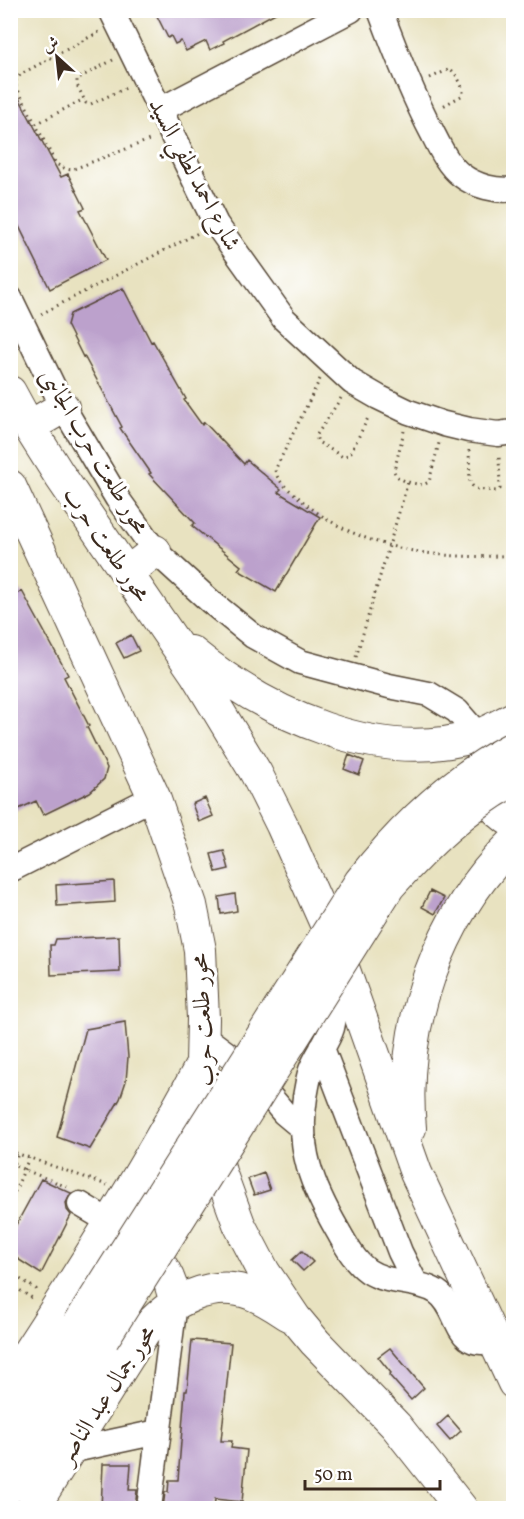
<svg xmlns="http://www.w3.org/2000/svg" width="524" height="1519" font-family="Vollkorn,Amiri,serif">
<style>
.building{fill:#bca1cc}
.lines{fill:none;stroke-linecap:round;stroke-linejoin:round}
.minor-casing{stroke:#554636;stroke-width:27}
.major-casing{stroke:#554636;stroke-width:34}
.path{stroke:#554636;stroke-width:3;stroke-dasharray:1.5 4.5;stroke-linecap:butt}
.minor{stroke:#fff;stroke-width:24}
.major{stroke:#fff;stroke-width:32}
.major-bridge-casing{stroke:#554636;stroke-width:34;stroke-linecap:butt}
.major-bridge{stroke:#fff;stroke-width:32}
.labels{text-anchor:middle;stroke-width:6;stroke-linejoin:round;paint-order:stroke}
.street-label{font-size:24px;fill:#3b2a1e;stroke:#fff}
</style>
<rect width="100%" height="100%" fill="#fff"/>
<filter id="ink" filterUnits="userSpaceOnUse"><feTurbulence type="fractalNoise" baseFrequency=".0167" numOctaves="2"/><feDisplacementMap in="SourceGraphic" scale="12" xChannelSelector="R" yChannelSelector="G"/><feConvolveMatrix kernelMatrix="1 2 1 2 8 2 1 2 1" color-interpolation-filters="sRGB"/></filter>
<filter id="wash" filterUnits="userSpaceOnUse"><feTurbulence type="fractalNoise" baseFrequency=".008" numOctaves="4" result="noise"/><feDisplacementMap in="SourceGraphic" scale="24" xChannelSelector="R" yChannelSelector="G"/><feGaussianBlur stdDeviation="1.35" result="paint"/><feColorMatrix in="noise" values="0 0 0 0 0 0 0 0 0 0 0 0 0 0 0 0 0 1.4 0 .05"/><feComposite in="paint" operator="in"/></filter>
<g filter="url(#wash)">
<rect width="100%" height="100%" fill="#e8e2c0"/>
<g id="blocks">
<path class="building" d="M154,10H281L223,41L224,43L210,50L206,41L186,51L181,41L175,44L171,36L168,38Z
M10,81L61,177L68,174L85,208L80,210L106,260L50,289L10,208Z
M123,288L151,342L153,341L186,399L184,400L202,425L204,422L244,464L247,460L281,489L278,492L320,517L276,592L238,570L241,566L192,526L195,523L149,474L151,473L120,428L122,427L84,356L83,357L67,325L70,314Z
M22,591L68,675L64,677L89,726L87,727L107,768L104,779L90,792L43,815L36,801L10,813V597Z
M131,635L139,651L124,658L116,643Z
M349,755L364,761L359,775L344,769Z
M205,798L213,816L199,822L192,804Z
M224,851L229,869L216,872L211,854Z
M114,881L115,902L57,906L56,885Z
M430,891L444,898L435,914L422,907Z
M235,894L237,911L221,914L219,897Z
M119,936L120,972L51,975L50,945H54L56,939Z
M125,1022L128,1057L126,1081L120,1099L90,1149L57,1137L86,1029Z
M264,1173L270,1190L254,1195L248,1179Z
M41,1179L71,1193L66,1203L67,1210L71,1215L41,1274L10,1254V1236Z
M302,1251L313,1262L303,1271L292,1260Z
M192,1340L231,1343L221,1441H232L231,1448L247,1450L242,1502L215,1499L214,1509H163L165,1492H168L169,1480H178L185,1391H187Z
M390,1348L424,1388L411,1400L389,1375L391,1373L378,1357Z
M448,1416L461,1431L450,1441L437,1426Z
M103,1464H131L129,1490H137L135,1509H101Z"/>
</g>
</g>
<g filter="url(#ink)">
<use href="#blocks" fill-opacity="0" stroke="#554636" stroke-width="1.5"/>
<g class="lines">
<defs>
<path id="minor" d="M111,10L216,224L284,319L352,382L378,397L409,412L444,424L469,430L498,434L514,432
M380,10C396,53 412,94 433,134C440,148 448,165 461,175C475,186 497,192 514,189
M160,110L351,10
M10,298L63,407L117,498L155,551L211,602L253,636L300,662L389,686L429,694L457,711L478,735
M10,870L154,797
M331,1003C341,1030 320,1046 311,1070C308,1078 307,1087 305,1097C297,1149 312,1186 338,1231C346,1245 354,1261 368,1271C389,1285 416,1279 437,1292C461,1308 454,1352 493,1340
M203,1036L246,1068L284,1113L302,1128
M322,1048L400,1252L416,1284
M80,1204L110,1222
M69,1451L158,1432
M149,1508L175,1303"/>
<path id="major" d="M10,392L29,427L58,473L196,674L256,773L282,825L334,942L416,1173L514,1383
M29,427L63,407
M10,486L154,797L191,905L200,950L203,1019L202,1064L208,1118L220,1172L239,1224L264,1272L295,1318L315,1342L396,1426L461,1508
M127,573L155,551
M191,652C267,714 377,766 476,736C489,732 501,724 514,718
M476,772C482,795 493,810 514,823
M410,1128C400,1025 439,915 514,842
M133,1243C159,1255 171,1276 175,1303
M10,1380C78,1277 144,1172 202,1064
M10,1433L79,1324
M10,1487L103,1339
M33,1508L144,1332C168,1301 213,1278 252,1294C265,1299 278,1308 289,1315"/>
</defs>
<use href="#minor" class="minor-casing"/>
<use href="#major" class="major-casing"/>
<path class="path" d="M99,32L21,74L16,80V86L56,164L66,169L71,170L152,139
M113,60L77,79V85L86,103L91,104L128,87
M430,78L450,69C456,73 464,87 463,95L441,107
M36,124L84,99
M41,314L198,233
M320,379L275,470C277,482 290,490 298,497C355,550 440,561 514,555
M341,398L316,436L318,442L343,457L350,454L369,416
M404,431L394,471C398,482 413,483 423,485L429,482L439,443
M469,450L470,483L475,489L496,491L500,489L499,455
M356,657L408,482
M10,1151L107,1185
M10,1164L70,1188
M10,1174L18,1154
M10,1203L29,1158
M10,1273L36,1289L37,1292
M10,1284L32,1298H34"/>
<use href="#minor" class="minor"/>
<use href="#major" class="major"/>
<defs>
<path id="major-bridge" d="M79,1324L360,882C403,827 452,780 514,747
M103,1339L389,886C425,846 465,806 514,780"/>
</defs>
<use href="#major-bridge" class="major-bridge-casing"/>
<use href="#major-bridge" class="major-bridge"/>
</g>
</g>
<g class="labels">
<g class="street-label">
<text transform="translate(195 174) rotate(62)" y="8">شارع احمد لطفي السيد</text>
<text transform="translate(95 451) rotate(59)" y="8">محور طلعت حرب الجانبى</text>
<text transform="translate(107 544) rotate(55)" y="8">محور طلعت حرب</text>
<text transform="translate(202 1020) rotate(-93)" y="8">محور طلعت حرب</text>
<text transform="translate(106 1394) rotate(-57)" y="8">محور جمال عبد الناصر</text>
</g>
</g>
<rect width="524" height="1519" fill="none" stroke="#fff" stroke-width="36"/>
<g transform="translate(57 57) rotate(333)" stroke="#ffffff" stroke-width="4.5" paint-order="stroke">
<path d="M0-4.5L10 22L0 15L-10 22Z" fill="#3b2a1e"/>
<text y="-9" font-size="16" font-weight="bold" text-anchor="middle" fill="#3b2a1e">ش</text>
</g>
<path d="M305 1480v9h135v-9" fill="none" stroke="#3b2a1e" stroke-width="3"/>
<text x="314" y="1480" font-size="18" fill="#3b2a1e" stroke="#ffffff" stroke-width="4.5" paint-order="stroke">50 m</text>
</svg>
